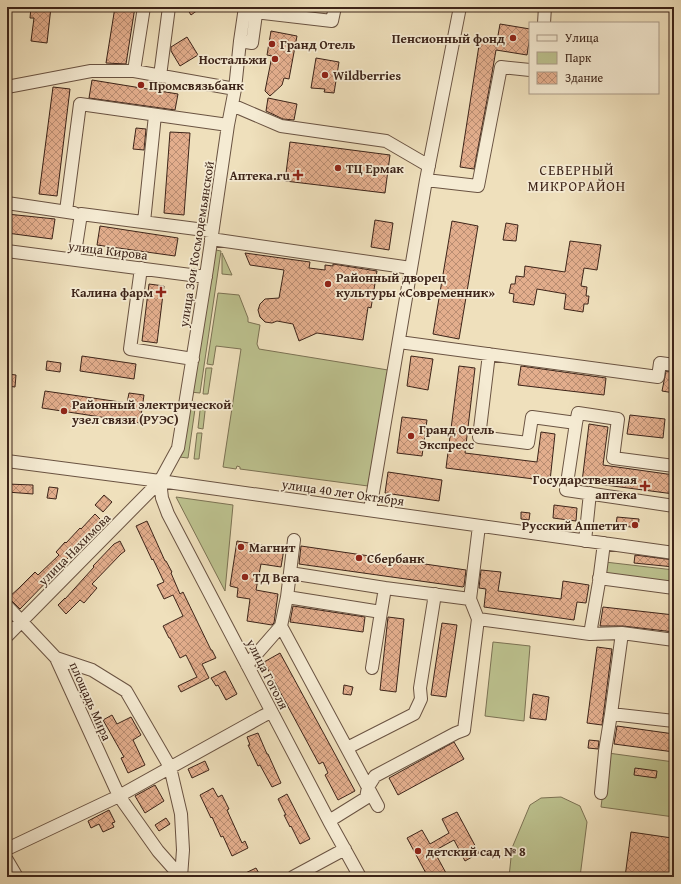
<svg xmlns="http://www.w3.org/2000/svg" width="681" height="884" font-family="'Gentium Book Plus',serif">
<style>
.green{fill:#bcc18e;stroke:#7c7254}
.building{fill:url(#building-cross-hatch);stroke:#3d2419}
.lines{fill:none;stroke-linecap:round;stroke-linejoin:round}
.minor-casing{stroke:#6a5342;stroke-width:14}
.minor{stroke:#f5ebd3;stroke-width:12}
.poi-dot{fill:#8f2418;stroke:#f5ebd3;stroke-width:1.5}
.labels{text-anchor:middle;stroke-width:3.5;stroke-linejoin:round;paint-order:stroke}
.poi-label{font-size:13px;font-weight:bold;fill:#3d2419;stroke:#f5ebd3;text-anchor:start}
.street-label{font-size:13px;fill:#3d2419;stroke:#f5ebd3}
.neighbourhood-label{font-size:14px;letter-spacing:1px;fill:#3d2419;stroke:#f5ebd3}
</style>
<defs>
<pattern id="building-cross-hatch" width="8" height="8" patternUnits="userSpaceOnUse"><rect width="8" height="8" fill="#e3ae8d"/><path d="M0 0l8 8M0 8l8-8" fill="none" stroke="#b98d72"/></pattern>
</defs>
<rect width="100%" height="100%" fill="#efe0bc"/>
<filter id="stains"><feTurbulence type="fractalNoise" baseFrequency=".005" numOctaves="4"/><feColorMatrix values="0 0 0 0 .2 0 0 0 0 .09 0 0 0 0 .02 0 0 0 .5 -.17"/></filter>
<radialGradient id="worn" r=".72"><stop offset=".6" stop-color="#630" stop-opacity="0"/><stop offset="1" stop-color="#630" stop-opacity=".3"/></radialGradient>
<path class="green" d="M211,249L221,251L200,393L190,392Z
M222,253L232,275L222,274Z
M218,293L239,295L248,318V322L260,325L257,344L259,349L388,370L368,486L240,469V467L237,466L236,469L223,467L241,349L216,346L213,365L207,364Z
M206,368H212L208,394H203Z
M187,401L196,402L188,458L179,457Z
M201,402L206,403L203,429L198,428Z
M197,433H202L199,459H194Z
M176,497L233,505L225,591Z
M605,562L674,570V583L603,574Z
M493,642L530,646L524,721L485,716Z
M608,753L674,762V817L601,807Z
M561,797L580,806L587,822L580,877H509L512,848L530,805L541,798Z"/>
<path class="building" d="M31,7H51L47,43L31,41L34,18H30Z
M115,7H135L126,64L106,63Z
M186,7H202L191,15Z
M500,24L530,29V36L527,55L496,50L491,79L474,169L460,167L480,39L497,41Z
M271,31L297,36L289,79L284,78L282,85L270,96L265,91L272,56L267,55Z
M187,37L198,55L180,66L171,51V47Z
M316,58L339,62L334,93L324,92L325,89L311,88Z
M92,80L178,94L175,110L89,98Z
M53,87L70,89L57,196L39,194Z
M268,98L297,104L294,120L283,119L266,111Z
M136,128L146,129L144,150L133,149Z
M170,132L190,133L184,215L164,213Z
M290,142L390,155L385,193L285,181Z
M7,214L55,219L52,239L7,233Z
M375,220L393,223L389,250L371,247Z
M452,221L478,226L459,339L433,334Z
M506,223L518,225L516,241L503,240Z
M100,226L178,238L175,256L97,245Z
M570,241L601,245L597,270L584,268L581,286L587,287L586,296H589L588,304H584L583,312L564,309L566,294L537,289L534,305L513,302L514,294L509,293L511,284H515L516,276L524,277L525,266L565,272Z
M245,253L310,262L309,268L325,270V265L333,266V264L377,271L371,308L368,307L363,340L317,333L299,341L293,324L277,321L272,323L265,322L260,317L258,310L260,304L265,299L279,298L284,270L250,265Z
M149,284L164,286L157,343L142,341Z
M82,356L136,364L134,379L80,371Z
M411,356L433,359L428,390L407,386Z
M47,361L61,363L60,372L46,370Z
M459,366L475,368L465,453L537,462L541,432L555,434L550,481L446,468Z
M521,366L606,378L604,395L518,385Z
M666,371L674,372V393L662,391Z
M8,374L16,375L15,387L7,386Z
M45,391L127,403L129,393L144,395L140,423L42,408Z
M630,415L665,419L663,438L627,434Z
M402,417L427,420L422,456L397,453Z
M589,424L608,427L603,465L674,475V494L582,482Z
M388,472L442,480L439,501L385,493Z
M7,484L33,485V494L7,492Z
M49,487L58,488L56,499L47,498Z
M104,495L112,502L103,512L95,505Z
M554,505L577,508L576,521L553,518Z
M521,512L530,513L529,520L521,519Z
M95,514L101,520L74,550L75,551L59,567L60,568L20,609L12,601L8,598L19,588L35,572L38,575L59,555L56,552L65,542L66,543L80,528L81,529Z
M617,517L639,519L638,528L616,525Z
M147,521L165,561H166L172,572L171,573L180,594L183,592L211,650H212L216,658L202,664L209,678L181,692L178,686L197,677L186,655L180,658L170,638H169L163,626L183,616L173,595L164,599L157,585L164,582L153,559L152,560L136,526Z
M120,541L125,551L121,554L92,584L97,588L84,603L80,600L66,614L58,605L65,598V599L94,567L93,566L114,544Z
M237,541L284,549L281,567L261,564L256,590L278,594L274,623L272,625L247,621L250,599L237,597L238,588L230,586Z
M301,546L466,570L464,586L463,587L299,564Z
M635,555L674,560V567L634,563Z
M481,570L501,572L498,591L561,599L563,581L589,585L586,603L577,602L574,620L484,607L486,589L479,588Z
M293,606L365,617L363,632L290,622Z
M603,607L674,615V632L623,626H600Z
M388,617L404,619L396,692L380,690Z
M442,623L457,625L446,697L431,695Z
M597,647L612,649L602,725L587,723Z
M280,653L355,791L338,800L325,775L328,773L323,762L319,764L264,662Z
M225,671L237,694L226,700L218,685L216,686L211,678Z
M344,685L353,687L351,695L343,694Z
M533,694L549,697L546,720L530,718Z
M112,715L117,724L131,717L141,735L133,740L145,765L128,773L121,758L124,757L103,720Z
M617,726L674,734V752L614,744Z
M258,733L267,754H268L281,783L272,787L260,765L258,766L248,745H250L247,737Z
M589,740L599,741L598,749L588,748Z
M454,742L464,759L398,795L389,778Z
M205,761L209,770L192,778L188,769Z
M635,768L657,771L656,778L634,775Z
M155,785L164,801L145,813L135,796Z
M213,788L218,797L222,795L229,809L227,810L242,843L245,841L248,848L232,856L223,836L221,837L212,817L211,818L200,795Z
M287,794L310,839L300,844L291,826L290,827L284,815H286L278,799Z
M109,810L115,822L112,823L114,827L103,832L99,824L91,828L88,821Z
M457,812L479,853L465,861L454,840L434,851L446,873L438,877H428L407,838L422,830L430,844L449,833L442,819Z
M166,818L170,824L159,831L155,825Z
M631,832L672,838L671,846H674V877H654L647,876V877H625Z
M256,868L261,877H237Z"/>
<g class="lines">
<defs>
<path id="minor" d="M144,7L134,71L235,89
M245,11L332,21L335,7
M544,23L545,7
M240,41L252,43L257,7
M160,76L169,7
M7,87L91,71H134
M232,105L281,126L386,141L429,166
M426,180L478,186L501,67L530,70
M7,203L74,213
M66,211L80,104L228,125
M144,222L155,115
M211,239L411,268
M7,251L206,277
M74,259L81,214L212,231
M141,268L130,349L193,359
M399,342L658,377L660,363L674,365
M489,354L479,437L528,443L532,417L576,423L566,490L674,506
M576,423L578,413L618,419L613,458L674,466
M7,461L160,481L674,553
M160,481L162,498L168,514L329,821L360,877
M370,510L426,180L460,7
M585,541L590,493
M604,543L599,582L590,634L622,633L611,714
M290,573L385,588
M599,578L674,588
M287,597L294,540
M470,599L478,619L590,634
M7,606L56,658L119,796L158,851L181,877L183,850L181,814L170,767L126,691L92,670L56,658
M281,626L287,597L381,612L385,588L470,599L479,526
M622,633L674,640
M7,636L160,481L178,448L207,269L228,125L235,89L240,41L245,7
M247,665L281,626L378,806
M372,668L381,612
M347,748L414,714L421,699L420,688L435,594
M601,793L605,751L611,714L674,721
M329,821L366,798L368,787L375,776L456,733L464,730L478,619
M7,849L119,796L263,716L271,712
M7,860L17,877
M293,877L345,849"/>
</defs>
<use href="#minor" class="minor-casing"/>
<use href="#minor" class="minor"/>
</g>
<g class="poi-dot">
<circle cx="513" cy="38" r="4"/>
<circle cx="272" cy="44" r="4"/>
<circle cx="275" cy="59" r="4"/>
<circle cx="325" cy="75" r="4"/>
<circle cx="141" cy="85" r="4"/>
<circle cx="338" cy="168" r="4"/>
<path d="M296 169h4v4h4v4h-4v4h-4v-4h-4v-4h4z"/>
<circle cx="328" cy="284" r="4"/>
<path d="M159 286h4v4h4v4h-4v4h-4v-4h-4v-4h4z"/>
<circle cx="64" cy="411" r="4"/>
<circle cx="411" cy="436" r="4"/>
<path d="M643 480h4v4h4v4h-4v4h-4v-4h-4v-4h4z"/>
<circle cx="635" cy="525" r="4"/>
<circle cx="241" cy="547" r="4"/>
<circle cx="359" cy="558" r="4"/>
<circle cx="245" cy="577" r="4"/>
<circle cx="418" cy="851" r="4"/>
</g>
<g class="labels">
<g class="poi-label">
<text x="505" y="43" text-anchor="end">Пенсионный фонд</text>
<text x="280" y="49">Гранд Отель</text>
<text x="267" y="64" text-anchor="end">Ностальжи</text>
<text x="333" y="80">Wildberries</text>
<text x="149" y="90">Промсвязьбанк</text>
<text x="346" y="173">ТЦ Ермак</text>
<text x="290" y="180" text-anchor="end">Аптека.ru</text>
<text x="336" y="282">Районный дворец<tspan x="336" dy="15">культуры «Современник»</tspan></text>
<text x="153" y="297" text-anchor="end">Калина фарм</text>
<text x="72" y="409">Районный электрической<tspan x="72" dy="15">узел связи (РУЭС)</tspan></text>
<text x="419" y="434">Гранд Отель<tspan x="419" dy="15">Экспресс</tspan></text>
<text x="637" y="484" text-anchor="end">Государственная<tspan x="637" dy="15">аптека</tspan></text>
<text x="627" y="530" text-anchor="end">Русский Аппетит</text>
<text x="249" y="552">Магнит</text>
<text x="367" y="563">Сбербанк</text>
<text x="253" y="582">ТД Вега</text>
<text x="426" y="856">детский сад № 8</text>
</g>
<g class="street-label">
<text transform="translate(196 244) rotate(-81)" y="5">улица Зои Космодемьянской</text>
<text transform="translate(108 250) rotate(7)" y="5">улица Кирова</text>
<text transform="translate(343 492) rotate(8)" y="5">улица 40 лет Октября</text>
<text transform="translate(74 549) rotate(-45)" y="5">улица Нахимова</text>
<text transform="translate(268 674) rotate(63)" y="5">улица Гоголя</text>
<text transform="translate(91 701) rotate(66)" y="5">площадь Мира</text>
</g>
<g class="neighbourhood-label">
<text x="577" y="175">СЕВЕРНЫЙ<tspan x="577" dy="16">МИКРОРАЙОН</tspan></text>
</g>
</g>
<rect width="681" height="884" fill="none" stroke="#efe0bc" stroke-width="24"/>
<rect x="8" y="8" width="665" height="868" fill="none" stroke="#3d2419" stroke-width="2"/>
<rect x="12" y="12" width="657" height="860" fill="none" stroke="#3d2419"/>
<rect x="529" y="22" width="130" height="72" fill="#f5ebd3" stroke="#ab9b89"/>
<rect x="537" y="35" width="20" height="6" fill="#f5ebd3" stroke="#ab9b89"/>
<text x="565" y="42" font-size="12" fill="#3d2419">Улица</text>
<rect x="537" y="52" width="20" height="12" fill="#bcc18e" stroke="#ab9b89"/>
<text x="565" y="62" font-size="12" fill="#3d2419">Парк</text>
<rect x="537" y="72" width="20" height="12" fill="url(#building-cross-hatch)" stroke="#ab9b89"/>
<text x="565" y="82" font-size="12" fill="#3d2419">Здание</text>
<rect width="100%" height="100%" filter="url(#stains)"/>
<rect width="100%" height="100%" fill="url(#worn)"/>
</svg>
